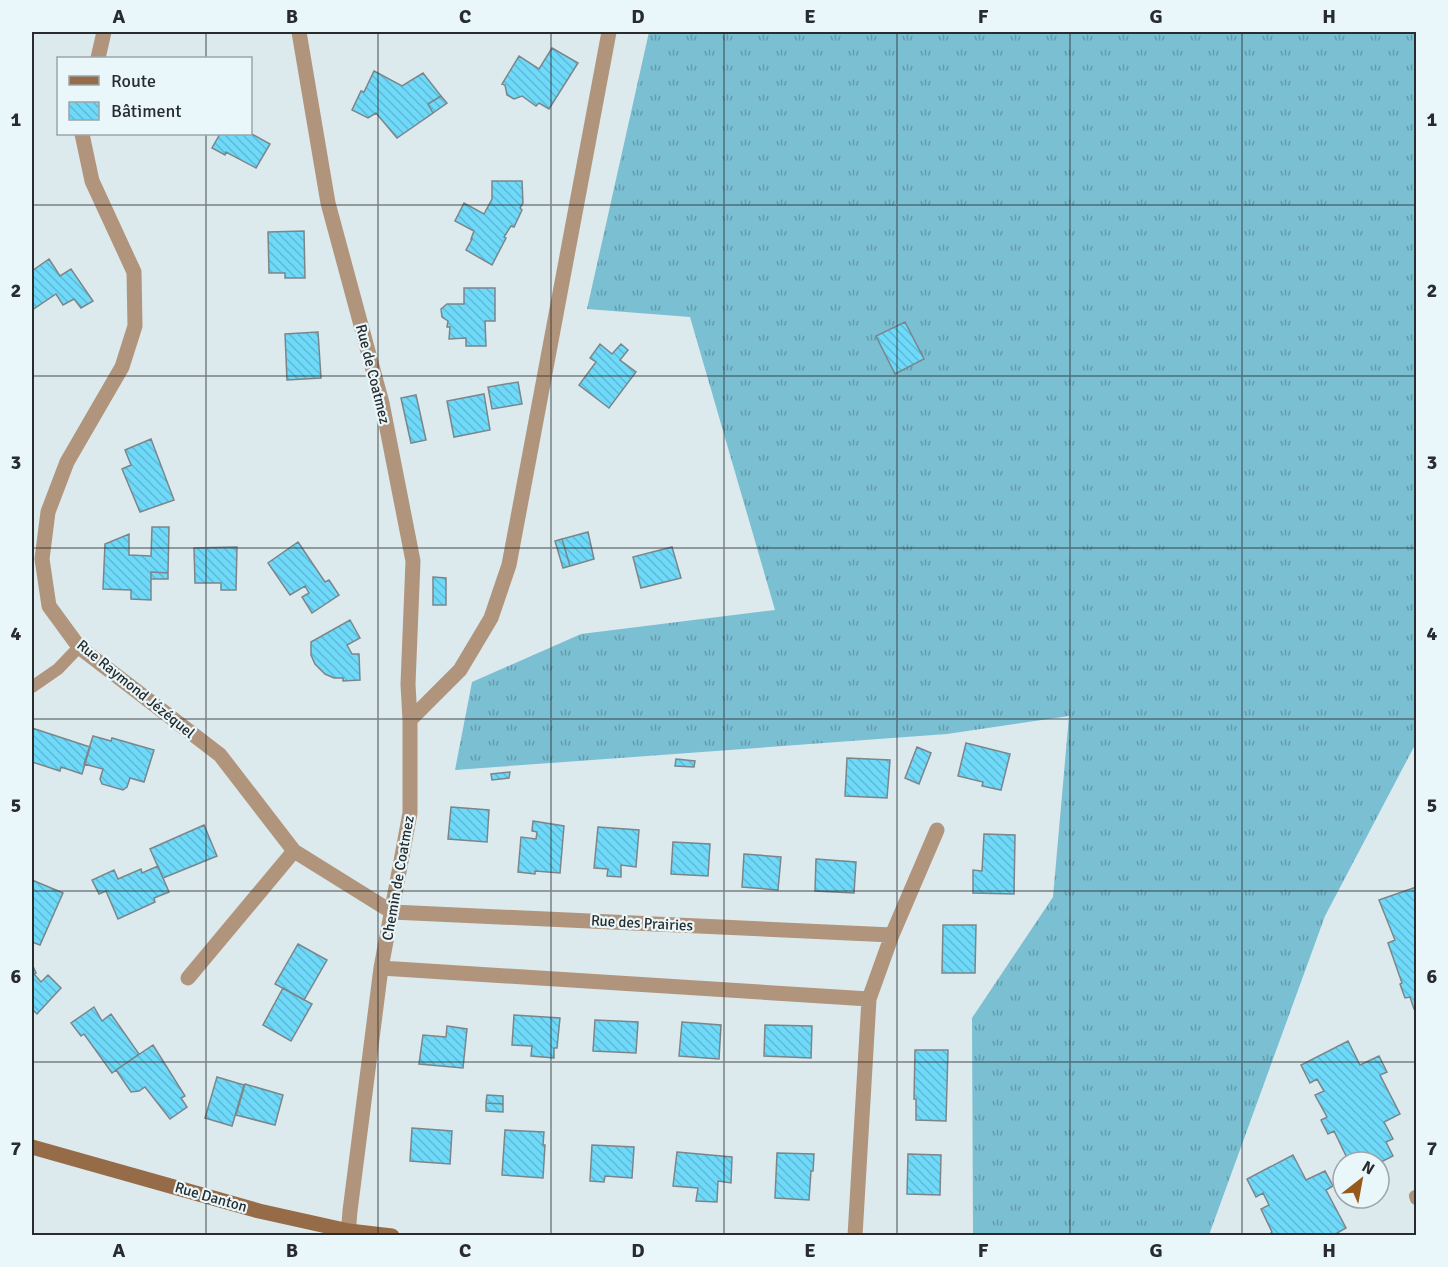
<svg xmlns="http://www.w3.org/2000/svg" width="1448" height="1267" font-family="Signika,sans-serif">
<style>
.grass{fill:url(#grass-tufts)}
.building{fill:url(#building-back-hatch);stroke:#7b868a;stroke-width:1.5}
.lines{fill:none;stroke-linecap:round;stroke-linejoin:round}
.lane{stroke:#b1947c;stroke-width:12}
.street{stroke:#b1947c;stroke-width:15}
.secondary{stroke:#966c48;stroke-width:15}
.grid{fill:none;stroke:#282c2e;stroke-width:1.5;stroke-opacity:0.55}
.labels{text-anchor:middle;stroke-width:4.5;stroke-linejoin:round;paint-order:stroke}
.street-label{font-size:15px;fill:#282c2e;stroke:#e9f6fa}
.neatline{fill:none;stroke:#282c2e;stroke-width:2}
.grid-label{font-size:20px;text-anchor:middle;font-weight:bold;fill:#282c2e}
</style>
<defs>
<pattern id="grass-tufts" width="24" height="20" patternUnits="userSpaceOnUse" patternTransform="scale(1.5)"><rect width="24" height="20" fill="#7bbfd3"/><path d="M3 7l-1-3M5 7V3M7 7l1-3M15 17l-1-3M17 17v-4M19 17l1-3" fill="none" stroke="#659bac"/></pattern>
<pattern id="building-back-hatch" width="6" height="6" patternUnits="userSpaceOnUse" patternTransform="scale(1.5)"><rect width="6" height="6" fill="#6ed9f8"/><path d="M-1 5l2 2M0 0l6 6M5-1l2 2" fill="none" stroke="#5fbad5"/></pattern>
</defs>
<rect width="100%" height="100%" fill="#dce9ed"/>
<path class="grass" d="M649,32H1416V743L1325,916L1209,1235H973L972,1018L1053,897L1069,716L947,734L455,770L472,682L581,634L775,610L690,317L587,309Z"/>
<path class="building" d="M552,48L578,63L549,109L539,103L536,106L522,96L514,99L507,95L505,85L502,84L519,56L539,69Z
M374,71L402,86L423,73L441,96L428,104L433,113L397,138L376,113L368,118L352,110L361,91L364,92Z
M441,96L447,103L433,113L428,104Z
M250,133L270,144L256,168L226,152L225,155L212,148L220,134Z
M492,181H522L523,203L520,208L522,210L514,227L511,226L504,237L506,238L492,265L466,250L472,239H471L474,231L455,221L464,203L484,214L492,199Z
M304,231L305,278H285V273H269L268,232Z
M49,259L60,276L71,269L93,301L81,308L74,299L63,305L56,294L32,310V271Z
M464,288H495V321H485L486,346H466V338L449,339L450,327H447L448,321L442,317L441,309L447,304H464Z
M905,322L924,359L895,374L876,336Z
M318,332L321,378L287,380L285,334Z
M600,344L612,354L621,344L628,350L620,360L636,372L609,408L579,385L596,362L590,358Z
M518,382L522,404L492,409L488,387Z
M484,394L490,430L454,437L447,401Z
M416,395L426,440L411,443L401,398Z
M151,439L174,500L140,512L122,469L131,465L125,450Z
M152,527H169L168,573L151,572V600L131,599V590L103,589L105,544L129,534V555L151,556Z
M588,532L594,559L570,566L562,539Z
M562,539L570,566L563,568L555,541Z
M298,542L325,582L329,580L339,595L312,613L302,597L309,593L305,586L290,595L268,563Z
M237,547L236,590H221V583H195L194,548Z
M672,547L681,578L641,588L633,557Z
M151,572L168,573V579H151Z
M433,577L446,578V605H433Z
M350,620L360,638L347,645L352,654H359L360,680L343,681V678H334L325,674L315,664L311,655V642Z
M32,728L90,747L82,774L61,767L60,771L32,762Z
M93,736L111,741L112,738L154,750L144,782L130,778L127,787L123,790L102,784L100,779L103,769L84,764Z
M966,743L1010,754L1001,790L982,786L983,782L958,776Z
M917,747L931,753L919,784L905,778Z
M847,758L890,760L887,798L845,796Z
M676,759L695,761L694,767L675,766Z
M510,772L509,778L492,780L491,774Z
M451,807L489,810L487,842L448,839Z
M533,821L564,826L560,873L535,871V874L518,872L521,837L536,839L537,832L532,831Z
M204,825L217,856L163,878L150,849Z
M598,827L639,830L636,867L621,865V877L607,876L608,869L594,868Z
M984,834L1015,835L1014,894L973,893V870L982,871Z
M673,842L710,844L708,876L671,874Z
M744,854L781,857L778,890L742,887Z
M816,859L856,862L854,893L815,891Z
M158,866L169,892L154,898L155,902L118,919L106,891L99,894L92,880L114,870L118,879L141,869L142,873Z
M32,880L63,893L40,945L32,942Z
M1416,887V1008L1414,1009L1410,997L1405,998L1400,984L1402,983L1388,943L1395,940L1379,900Z
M943,925H976L975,973H942Z
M298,944L327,960L304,1000L275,984Z
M32,964L36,973L34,974L41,982L48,975L61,988L37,1014L32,1009Z
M283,988L312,1004L291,1041L263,1025Z
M94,1007L102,1021L111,1014L139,1054L112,1073L84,1034L81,1036L71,1023Z
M514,1015L560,1018L557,1048H554V1058L531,1056L532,1046L512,1045Z
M595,1020L638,1022L636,1053L593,1051Z
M682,1022L721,1025L719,1059L679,1056Z
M765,1025L812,1026L811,1058L764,1056Z
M447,1026L467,1029L463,1068L419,1064L423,1035L446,1037Z
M1348,1041L1360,1065L1379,1056L1387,1072L1380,1075L1400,1114L1384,1122L1393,1139L1386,1142L1393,1156L1379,1163L1370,1162L1369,1159L1362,1162H1349L1334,1131L1328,1134L1321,1120L1327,1117L1315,1095L1324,1091L1317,1079L1310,1083L1301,1065Z
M153,1045L185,1096L181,1098L187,1107L170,1119L145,1087L139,1091L131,1092L116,1070Z
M915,1050H948L946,1121L916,1120V1099H914Z
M217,1077L244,1085L232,1126L205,1118Z
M245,1084L283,1095L275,1125L236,1115Z
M487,1095L503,1096V1104L486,1103Z
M486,1103L503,1104V1112L486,1111Z
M412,1128L452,1131L450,1164L410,1161Z
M505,1130L544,1132L543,1145H545L543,1178L502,1175Z
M592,1145L634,1147L632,1178L605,1176L604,1182L590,1181Z
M677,1152L732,1157L731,1183L718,1181L717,1202L696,1201L698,1188L673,1186Z
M777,1153L814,1154L813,1171H811L809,1200L775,1198Z
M908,1154L941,1155L940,1195L907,1194Z
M1293,1155L1306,1180L1325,1171L1333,1186L1326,1190L1346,1228L1332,1236H1268L1272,1232L1261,1209L1269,1205L1263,1193L1256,1197L1247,1179Z"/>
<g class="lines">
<path class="lane" d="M32,687L58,669L79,647
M1415,1196L1416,1199"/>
<path class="street" d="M299,32L328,203L382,403L413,561L408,684L410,720
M98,58L104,32
M82,134L92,181L134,272L135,326L122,367L67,462L48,512L42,559L49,606L79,647L220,755L294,851L392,912L892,935
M381,968L869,999
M188,978L294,851
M348,1236L350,1211L381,968L410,813V720L460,670L491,618L509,565L609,32
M855,1236L869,999L892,935L937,830"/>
<path class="secondary" d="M32,1147L259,1211L349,1231L392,1236"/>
</g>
<path class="grid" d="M206,32V58M378,32V1236M551,32V1236M724,32V1236M897,32V1236M1070,32V1236M1242,32V1236M206,134V1236M32,205H1416M32,376H1416M32,548H1416M32,719H1416M32,891H1416M32,1062H1416"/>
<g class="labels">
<g class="street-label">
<text transform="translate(373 374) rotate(76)" y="5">Rue de Coatmez</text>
<text transform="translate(136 689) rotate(39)" y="5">Rue Raymond Jézéquel</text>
<text transform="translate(398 878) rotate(-80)" y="5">Chemin de Coatmez</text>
<text transform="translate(642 923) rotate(3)" y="5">Rue des Prairies</text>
<text transform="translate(211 1197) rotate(16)" y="5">Rue Danton</text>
</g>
</g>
<rect width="1448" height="1267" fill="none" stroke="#e9f6fa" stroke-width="66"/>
<rect x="57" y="57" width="195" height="78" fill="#e9f6fa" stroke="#9ca5a8" stroke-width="1.5"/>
<rect x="69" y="76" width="30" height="9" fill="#966c48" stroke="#9ca5a8" stroke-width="1.5"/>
<text x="111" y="87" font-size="18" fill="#282c2e">Route</text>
<rect x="69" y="102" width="30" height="18" fill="url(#building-back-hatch)" stroke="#9ca5a8" stroke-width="1.5"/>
<text x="111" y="117" font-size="18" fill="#282c2e">Bâtiment</text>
<g transform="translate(1361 1180) rotate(31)"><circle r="28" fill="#e9f6fa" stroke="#9ca5a8" stroke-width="1.5"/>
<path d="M0-4.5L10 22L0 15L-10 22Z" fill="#96591c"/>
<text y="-9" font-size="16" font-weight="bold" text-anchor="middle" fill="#282c2e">N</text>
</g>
<rect x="33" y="33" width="1382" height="1201" class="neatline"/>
<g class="grid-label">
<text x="119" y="23">A</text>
<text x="292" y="23">B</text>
<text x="465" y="23">C</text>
<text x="638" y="23">D</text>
<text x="810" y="23">E</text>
<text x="983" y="23">F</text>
<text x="1156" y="23">G</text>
<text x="1329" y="23">H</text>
<text x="16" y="126">1</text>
<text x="1432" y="126">1</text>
<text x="16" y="297">2</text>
<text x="1432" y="297">2</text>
<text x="16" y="469">3</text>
<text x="1432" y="469">3</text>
<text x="16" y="640">4</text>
<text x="1432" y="640">4</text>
<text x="16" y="812">5</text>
<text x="1432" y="812">5</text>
<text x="16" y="983">6</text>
<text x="1432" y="983">6</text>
<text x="16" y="1155">7</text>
<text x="1432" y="1155">7</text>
<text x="119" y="1257">A</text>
<text x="292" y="1257">B</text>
<text x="465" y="1257">C</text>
<text x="638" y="1257">D</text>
<text x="810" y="1257">E</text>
<text x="983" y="1257">F</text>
<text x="1156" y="1257">G</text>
<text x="1329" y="1257">H</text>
</g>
</svg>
